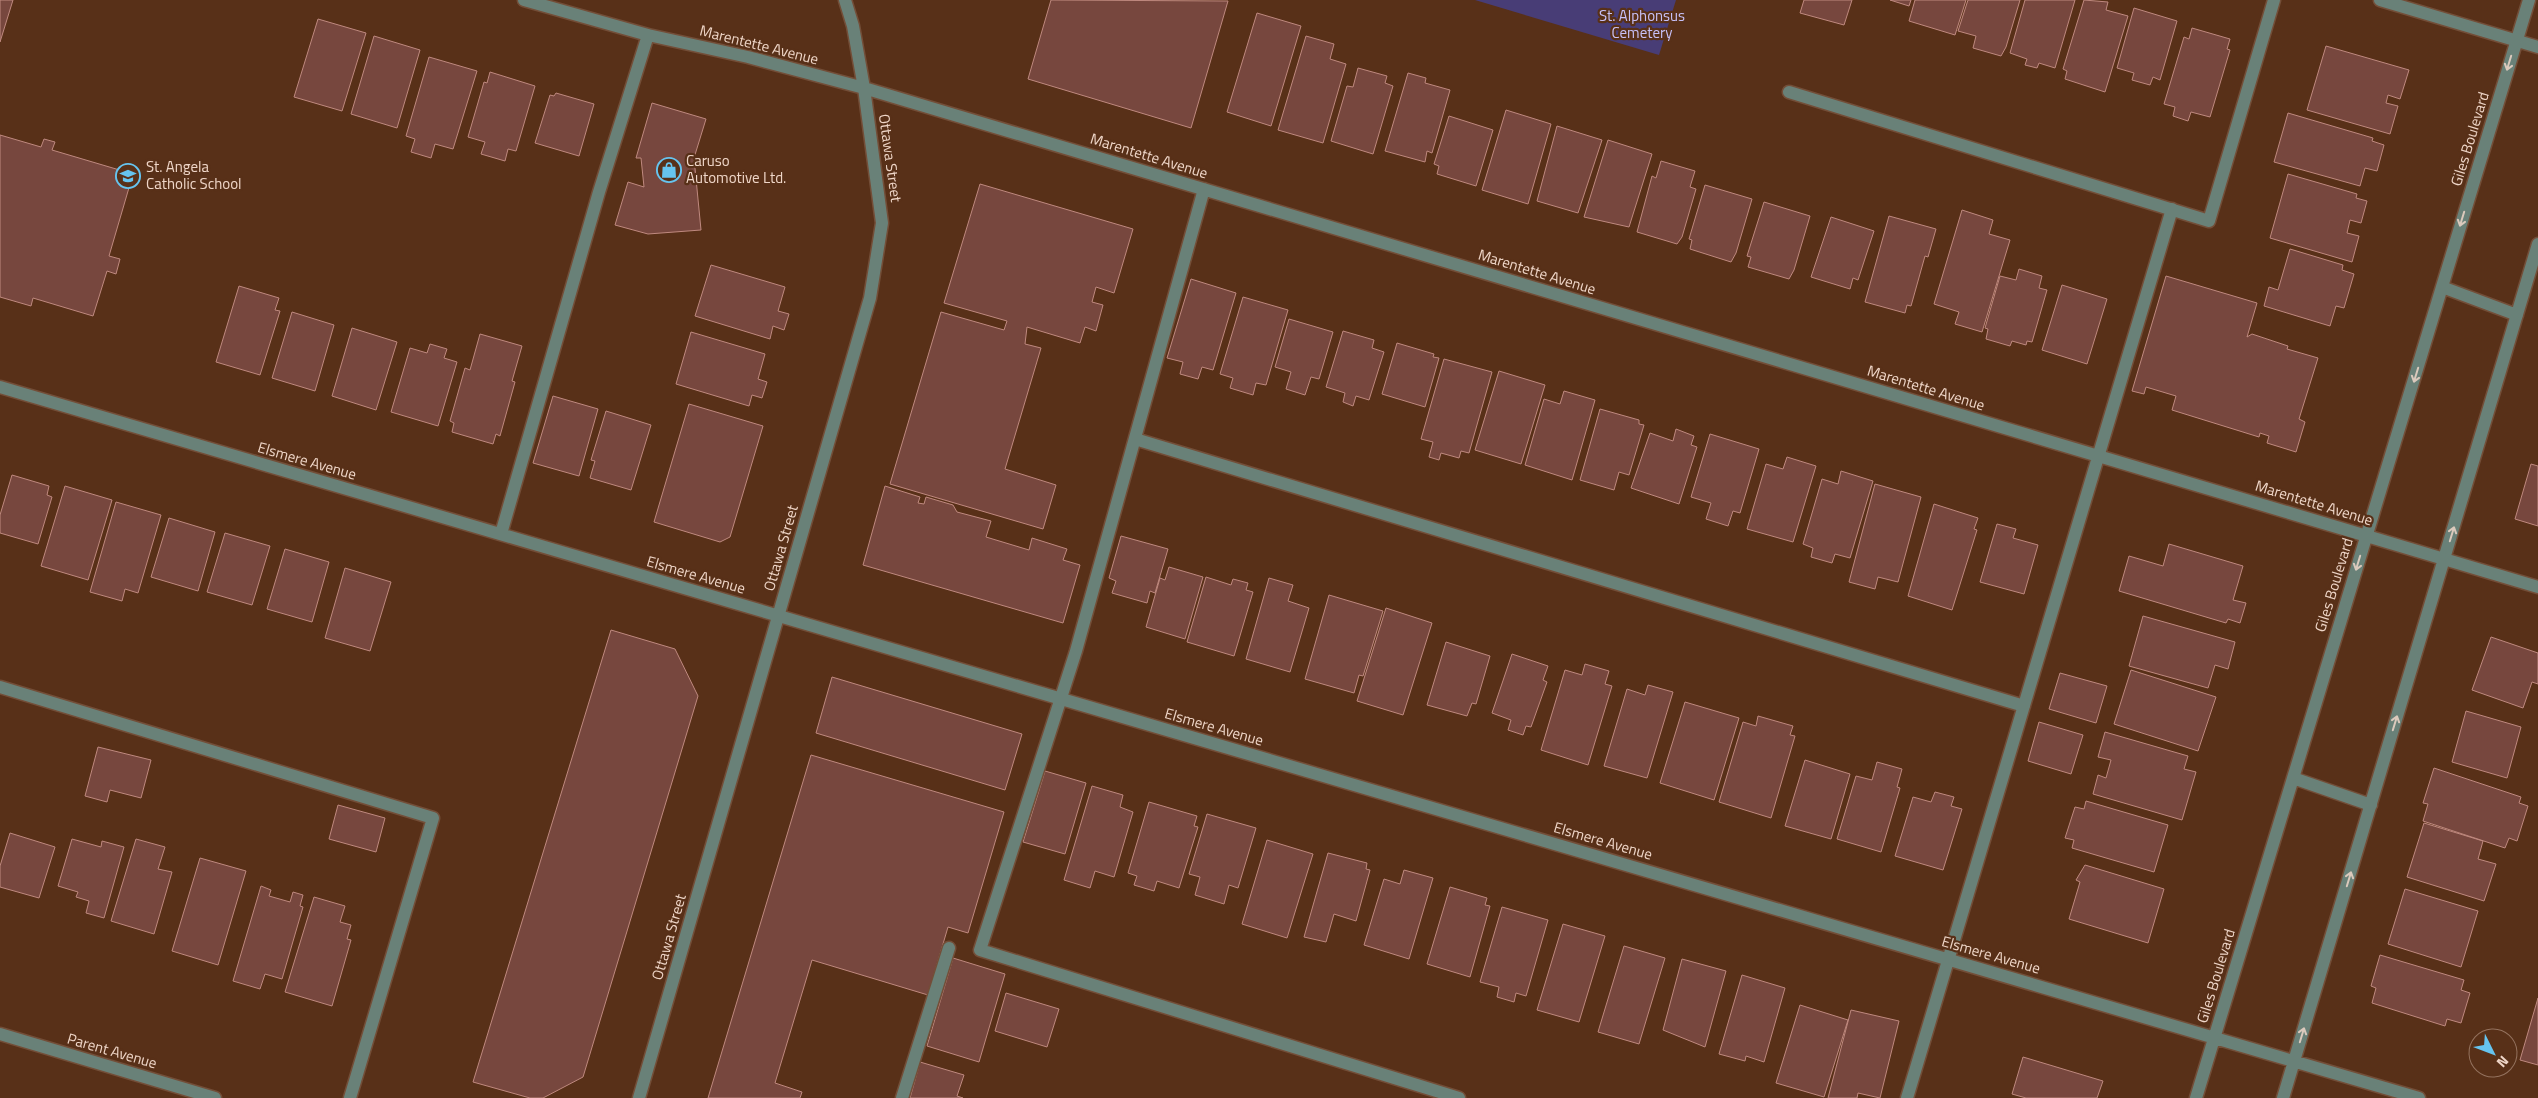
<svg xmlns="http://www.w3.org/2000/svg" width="2538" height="1098" font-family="'Titillium Web',sans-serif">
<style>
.green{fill:#483d76}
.building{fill:#77473e;stroke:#bf897f}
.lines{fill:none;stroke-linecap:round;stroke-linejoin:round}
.minor-casing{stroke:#734e38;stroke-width:15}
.minor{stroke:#698178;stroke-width:12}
.oneway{stroke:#dbc9bc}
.labels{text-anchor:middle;stroke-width:4.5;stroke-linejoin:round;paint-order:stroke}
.park-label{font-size:15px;fill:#c8c2f9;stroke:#583018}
.street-label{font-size:15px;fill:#efd6c8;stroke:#583018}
.poi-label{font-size:15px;fill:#efd6c8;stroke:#583018;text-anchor:start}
</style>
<rect width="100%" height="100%" fill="#583018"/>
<path class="green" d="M1475,0H1676L1659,55Z"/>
<path class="building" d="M0,0H13L0,42Z
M1051,0L1228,1L1191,128L1028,79Z
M1804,0H1852L1844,25L1800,13Z
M1890,0H1911L1909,6Z
M1915,0H1966L1955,35L1909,21Z
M1968,0H2020L2006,47L2001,56L1973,48L1976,36L1958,31Z
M2025,0H2075L2055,68L2039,63L2037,68L2025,65L2027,59L2010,53Z
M2084,0L2108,2L2106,10L2128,16L2105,92L2065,79L2067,71L2063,69Z
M2134,8L2177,21L2160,80L2153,77L2150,85L2132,80L2134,73L2117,68Z
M1257,13L1301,26L1271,126L1227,112Z
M318,19L366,33L342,111L294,97Z
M2192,28L2230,39L2227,49L2230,50L2210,117L2191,112L2188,121L2173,116L2175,107L2164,104L2184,37L2189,39Z
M374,36L420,50L397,128L351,114Z
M1306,36L1334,44L1330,59L1346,64L1323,143L1278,130Z
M2326,46L2409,70L2400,99L2388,95L2386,103L2398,106L2390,134L2307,110Z
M429,57L477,71L453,149L435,144L431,158L411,152L415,139L406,136Z
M1358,68L1387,76L1385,83L1393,86L1373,154L1331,141L1347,86L1353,87Z
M490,72L535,86L516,151L508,149L505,161L481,154L485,142L468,137L484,82L487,83Z
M1408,73L1426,78L1425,83L1450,90L1432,153L1427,151L1425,162L1385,151Z
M556,93L594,104L579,156L535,143L550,95L554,96Z
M652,103L706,119L694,158L701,230L648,234L615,225L628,182L644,187L641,158H636Z
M1506,110L1551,124L1528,204L1482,190Z
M2288,113L2373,138L2372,141L2384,145L2377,171L2365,168L2360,186L2274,162Z
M1449,116L1493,130L1476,186L1437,174L1439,166L1434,164Z
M1557,126L1602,140L1578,213L1537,201Z
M0,135L41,147L44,139L55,142L52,150L133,174L109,256L120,259L116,274L107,271L93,316L33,298L31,306L0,297Z
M1608,140L1652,154L1629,227L1584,217Z
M1661,161L1695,171L1690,187L1696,189L1682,237L1677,244L1637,232L1652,176L1656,178Z
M2288,174L2357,194L2356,198L2367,201L2361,223L2350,220L2347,233L2359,236L2352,262L2270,238Z
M980,184L1133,229L1114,293L1096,287L1092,302L1103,305L1096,331L1085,327L1080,343L1027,327L1025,344L1041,348L1005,469L1056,485L1043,529L890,484L941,312L1004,330L1007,321L944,303Z
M1705,185L1752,199L1736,253L1731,262L1690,249L1692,240L1689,239Z
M1764,202L1810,216L1794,270L1789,279L1748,267L1751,257L1747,256Z
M1962,210L1993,220L1989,234L2010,240L1982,332L1955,324L1959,312L1934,304Z
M1889,216L1936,229L1928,257L1925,256L1911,306L1907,305L1905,313L1865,302Z
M1831,217L1874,231L1858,280L1853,278L1850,289L1811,277Z
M2290,249L2343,265L2342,270L2354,274L2344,308L2336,306L2330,326L2264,306L2269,287L2278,290Z
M711,265L785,287L778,311L789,314L784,330L773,326L770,339L695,316Z
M2019,269L2042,276L2039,288L2047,290L2032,342L2027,341L2026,345L2012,341L2010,346L1986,339L1988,329L1985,328L2000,276L2016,280Z
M2166,276L2257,303L2247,337L2252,334L2288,346L2287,349L2318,358L2299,419L2305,422L2296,452L2267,443L2269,436L2260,433L2259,437L2172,410L2176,396L2146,387L2144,394L2132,391Z
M1191,279L1236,293L1213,370L1202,367L1198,379L1180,374L1183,362L1167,358Z
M2062,285L2107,299L2087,364L2042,350Z
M239,286L279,298L275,310L280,311L260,375L216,362Z
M1243,297L1288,310L1266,385L1256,383L1253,395L1230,388L1233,378L1220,374Z
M292,312L334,325L315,391L272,378Z
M1289,319L1333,332L1319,379L1311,377L1305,395L1286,389L1291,372L1275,367Z
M352,328L397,342L376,410L332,396Z
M1343,331L1374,340L1372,348L1384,352L1369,400L1356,396L1353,406L1343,402L1345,393L1326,387Z
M691,332L765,354L758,379L767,382L762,398L752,395L749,406L676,384Z
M480,334L522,346L512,381L515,382L500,436L496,434L493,444L452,432L454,423L450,421L465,368L470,370Z
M1397,343L1434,354L1433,357L1439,358L1425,407L1382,394Z
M430,344L447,349L444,358L457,362L438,426L391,412L410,348L427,353Z
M1444,359L1492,372L1469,453L1461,451L1459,458L1441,453L1439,460L1429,457L1433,442L1421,439Z
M1499,371L1545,385L1521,464L1475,450Z
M1564,391L1595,400L1572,480L1525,465L1544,399L1560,404Z
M553,396L598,409L579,476L533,463Z
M689,404L763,426L730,537L720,542L654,522Z
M1600,409L1639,420V424L1644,425L1629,475L1619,472L1614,490L1580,480Z
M606,411L651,425L631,490L590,478L595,461L591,460Z
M1676,429L1694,436L1691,445L1697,447L1679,504L1631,488L1650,433L1673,441Z
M1710,434L1759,449L1740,513L1733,511L1728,526L1706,519L1711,503L1691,497Z
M1787,457L1816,466L1793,542L1747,529L1766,464L1783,469Z
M2531,464L2538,466V526L2515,519Z
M1841,471L1873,481L1850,558L1835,554L1832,563L1811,557L1813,548L1803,544L1822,479L1838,484Z
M12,475L49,486L47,495L52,497L38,544L0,533V515Z
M1875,484L1921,497L1898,582L1878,577L1875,589L1849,582Z
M65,486L112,500L88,580L41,566Z
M885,486L920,497L918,503L924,504L926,497L953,505L957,512L991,521L986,537L1029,550L1032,538L1067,549L1063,560L1080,565L1063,623L863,565Z
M116,502L161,515L138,593L125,589L122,601L90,592Z
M1934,504L1978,518L1974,529L1977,530L1952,610L1908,596Z
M169,518L215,532L198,591L151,577Z
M1997,524L2016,529L2013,538L2038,545L2024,594L1980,582Z
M225,533L270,546L252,605L207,592Z
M1121,536L1168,549L1155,593L1150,591L1147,603L1112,593L1116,581L1109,578Z
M2169,544L2243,566L2233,600L2246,603L2240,623L2228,619L2226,623L2119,591L2129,556L2163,566Z
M285,549L329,562L312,622L267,609Z
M1169,567L1203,577L1185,639L1146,627L1160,578L1165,580Z
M345,568L391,582L370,651L325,638Z
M1206,577L1231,585L1233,579L1248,583L1246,590L1253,592L1234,656L1187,642Z
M1269,578L1293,585L1288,601L1309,608L1290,672L1246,659Z
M1329,595L1383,611L1363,676L1359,675L1354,693L1305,679Z
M1386,608L1432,623L1403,715L1357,701Z
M2143,616L2235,642L2228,669L2215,665L2208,688L2129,666Z
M611,630L675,649L698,696L583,1077L543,1098H530L473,1082Z
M2491,637L2538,653V684L2532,682L2523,708L2472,690Z
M1446,642L1490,656L1476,704L1472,703L1467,716L1427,705Z
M1512,654L1548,666L1543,680L1547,682L1531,727L1526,726L1523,735L1508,730L1511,720L1492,713Z
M1585,664L1609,671L1605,684L1612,686L1588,765L1541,750L1565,670L1582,675Z
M2131,670L2216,697L2198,751L2114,724Z
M2060,673L2107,686L2096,723L2049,709Z
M832,677L1022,734L1005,790L816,733Z
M1648,685L1673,692L1647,778L1604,766L1627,689L1645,695Z
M1685,702L1739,718L1714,800L1660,783Z
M2466,711L2521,727L2507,778L2452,762Z
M1758,716L1793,726L1790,735L1795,736L1771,818L1719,802L1743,722L1756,726Z
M2039,722L2083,735L2071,774L2028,761Z
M2105,732L2188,756L2184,769L2196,772L2182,820L2093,794L2098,775L2106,778L2111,760L2098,757Z
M98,747L151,760L141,798L110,790L107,802L85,796Z
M811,755L1004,812L968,933L948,927L928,995L812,960L775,1083L802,1092L800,1098H708Z
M1805,760L1850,774L1831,839L1785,826Z
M1877,762L1902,769L1897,787L1900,788L1881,852L1837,839L1856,776L1872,780Z
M2434,768L2521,797L2519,803L2528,806L2517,841L2509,838L2505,848L2423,821L2428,804L2423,803Z
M1045,771L1086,783L1065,854L1023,842Z
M1092,786L1123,795L1120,807L1133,812L1114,877L1095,871L1090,888L1064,880Z
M1935,792L1954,797L1951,806L1962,809L1943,870L1895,856L1913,797L1931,802Z
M2086,801L2168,825L2154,872L2072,848L2074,840L2065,838L2075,807L2084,809Z
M1149,802L1197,816L1194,826L1198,827L1179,888L1157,881L1154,891L1134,885L1137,876L1128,873Z
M338,805L385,818L376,852L329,839Z
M1207,814L1256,828L1238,888L1229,885L1224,904L1195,895L1200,877L1189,874Z
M2424,823L2483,841L2478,859L2496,864L2484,901L2407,877Z
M10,833L55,847L39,898L0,887V866Z
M72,839L101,847L102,841L124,847L104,918L86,913L89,901L76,897L78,892L58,886Z
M136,839L165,847L158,869L172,872L154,934L111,921Z
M1267,840L1313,854L1287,938L1242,924Z
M1328,853L1367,863L1366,869L1370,870L1356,921L1334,914L1326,942L1304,937Z
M200,858L246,871L218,965L172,951Z
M2085,865L2164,889L2148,943L2069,919L2080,882L2076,880Z
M1404,870L1433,878L1409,959L1364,945L1384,879L1400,884Z
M261,886L271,890L269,896L290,902L293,892L303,895L300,906L303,907L282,979L265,974L260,989L233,981Z
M1450,887L1487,898L1485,905L1490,906L1470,977L1427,964Z
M2405,889L2478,911L2461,967L2388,944Z
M314,897L345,906L340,922L351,925L347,939L351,940L332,1006L285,992Z
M1502,907L1548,920L1526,996L1516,993L1514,1002L1497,997L1499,987L1480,982Z
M1563,924L1605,936L1579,1022L1537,1010Z
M1624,946L1665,958L1639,1044L1598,1032Z
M2380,955L2464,980L2461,990L2470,993L2461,1023L2447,1019L2445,1026L2372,1003L2376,988L2371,986Z
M953,958L1005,974L979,1062L927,1046Z
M1682,959L1726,971L1705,1047L1663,1030Z
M1742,975L1785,988L1764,1062L1746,1056L1745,1061L1719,1054Z
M1006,993L1059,1009L1047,1047L995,1031Z
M2538,998V1065L2520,1060Z
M1800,1005L1848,1020L1824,1097L1776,1083Z
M1851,1010L1899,1021L1880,1098L1858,1093L1857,1098H1828Z
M2023,1057L2103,1081L2097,1098H2026L2012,1094Z
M920,1062L964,1075L957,1096L963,1098H910Z"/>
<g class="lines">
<defs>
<path id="minor" d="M524,0L648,35L748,57L864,88L2538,587
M2380,0L2538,47
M1789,92L2209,221L2274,0
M1204,189L1076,651L980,950L1459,1098
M2442,287L2517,315
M0,387L2419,1098
M1135,439L2024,706
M501,534L599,192L648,35
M0,687L433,818L350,1098
M2293,778L2371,805
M0,1034L215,1098
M639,1098L870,298L882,223L864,88L853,26L845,0
M902,1098L949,948
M1907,1098L2172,209
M2196,1098L2529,0
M2283,1098L2538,244"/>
</defs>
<use href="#minor" class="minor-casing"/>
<use href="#minor" class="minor"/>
</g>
<defs><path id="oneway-shaft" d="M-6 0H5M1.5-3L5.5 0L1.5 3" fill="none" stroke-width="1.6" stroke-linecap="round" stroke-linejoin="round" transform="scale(1.25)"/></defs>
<g class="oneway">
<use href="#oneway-shaft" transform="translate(2509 63) rotate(107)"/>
<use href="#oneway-shaft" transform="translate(2462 219) rotate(107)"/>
<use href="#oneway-shaft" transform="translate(2416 375) rotate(107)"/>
<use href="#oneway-shaft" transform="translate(2452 534) rotate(-73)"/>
<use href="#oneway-shaft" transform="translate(2358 563) rotate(107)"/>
<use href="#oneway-shaft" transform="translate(2395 723) rotate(-73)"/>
<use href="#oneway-shaft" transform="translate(2349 879) rotate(-73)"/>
<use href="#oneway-shaft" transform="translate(2302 1035) rotate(-73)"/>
</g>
<defs>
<symbol id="shop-ring" viewBox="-11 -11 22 22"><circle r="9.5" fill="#583018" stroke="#66c4ef" stroke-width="1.5"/><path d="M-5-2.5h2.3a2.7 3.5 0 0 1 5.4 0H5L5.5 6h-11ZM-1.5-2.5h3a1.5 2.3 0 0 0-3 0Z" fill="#66c4ef"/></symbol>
<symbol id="school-ring" viewBox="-11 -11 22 22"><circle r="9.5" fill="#583018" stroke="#66c4ef" stroke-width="1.5"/><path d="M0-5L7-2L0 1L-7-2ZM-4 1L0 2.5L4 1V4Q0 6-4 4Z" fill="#66c4ef"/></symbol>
</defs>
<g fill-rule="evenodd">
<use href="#shop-ring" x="655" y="156" width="28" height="28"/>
<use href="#school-ring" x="114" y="162" width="28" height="28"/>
</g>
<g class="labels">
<g class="park-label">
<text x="1642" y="21">St. Alphonsus<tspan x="1642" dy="17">Cemetery</tspan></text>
</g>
<g class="street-label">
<text transform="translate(759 45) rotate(14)" y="5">Marentette Avenue</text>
<text transform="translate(2470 139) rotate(-73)" y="5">Giles Boulevard</text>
<text transform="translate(1149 156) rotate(17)" y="5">Marentette Avenue</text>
<text transform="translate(890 158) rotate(82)" y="5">Ottawa Street</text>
<text transform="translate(1537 272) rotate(17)" y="5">Marentette Avenue</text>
<text transform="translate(1926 388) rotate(17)" y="5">Marentette Avenue</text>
<text transform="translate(307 461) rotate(16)" y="5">Elsmere Avenue</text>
<text transform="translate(2314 503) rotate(17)" y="5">Marentette Avenue</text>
<text transform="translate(781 548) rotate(-74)" y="5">Ottawa Street</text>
<text transform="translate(696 575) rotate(16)" y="5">Elsmere Avenue</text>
<text transform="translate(2334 585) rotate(-73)" y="5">Giles Boulevard</text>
<text transform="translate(1214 727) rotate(16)" y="5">Elsmere Avenue</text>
<text transform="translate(1603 841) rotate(16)" y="5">Elsmere Avenue</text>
<text transform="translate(669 937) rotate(-74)" y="5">Ottawa Street</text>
<text transform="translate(1991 955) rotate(16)" y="5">Elsmere Avenue</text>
<text transform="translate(2216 976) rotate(-73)" y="5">Giles Boulevard</text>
<text transform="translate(112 1051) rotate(16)" y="5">Parent Avenue</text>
</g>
<g class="poi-label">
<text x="686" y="166">Caruso<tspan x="686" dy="17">Automotive Ltd.</tspan></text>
<text x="146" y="172">St. Angela<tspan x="146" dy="17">Catholic School</tspan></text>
</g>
</g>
<g transform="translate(2493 1053) rotate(132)"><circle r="24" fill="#583018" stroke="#94725e"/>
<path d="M0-4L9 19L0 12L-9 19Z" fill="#66c4ef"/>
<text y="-8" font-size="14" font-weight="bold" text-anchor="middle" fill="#efd6c8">N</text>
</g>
</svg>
